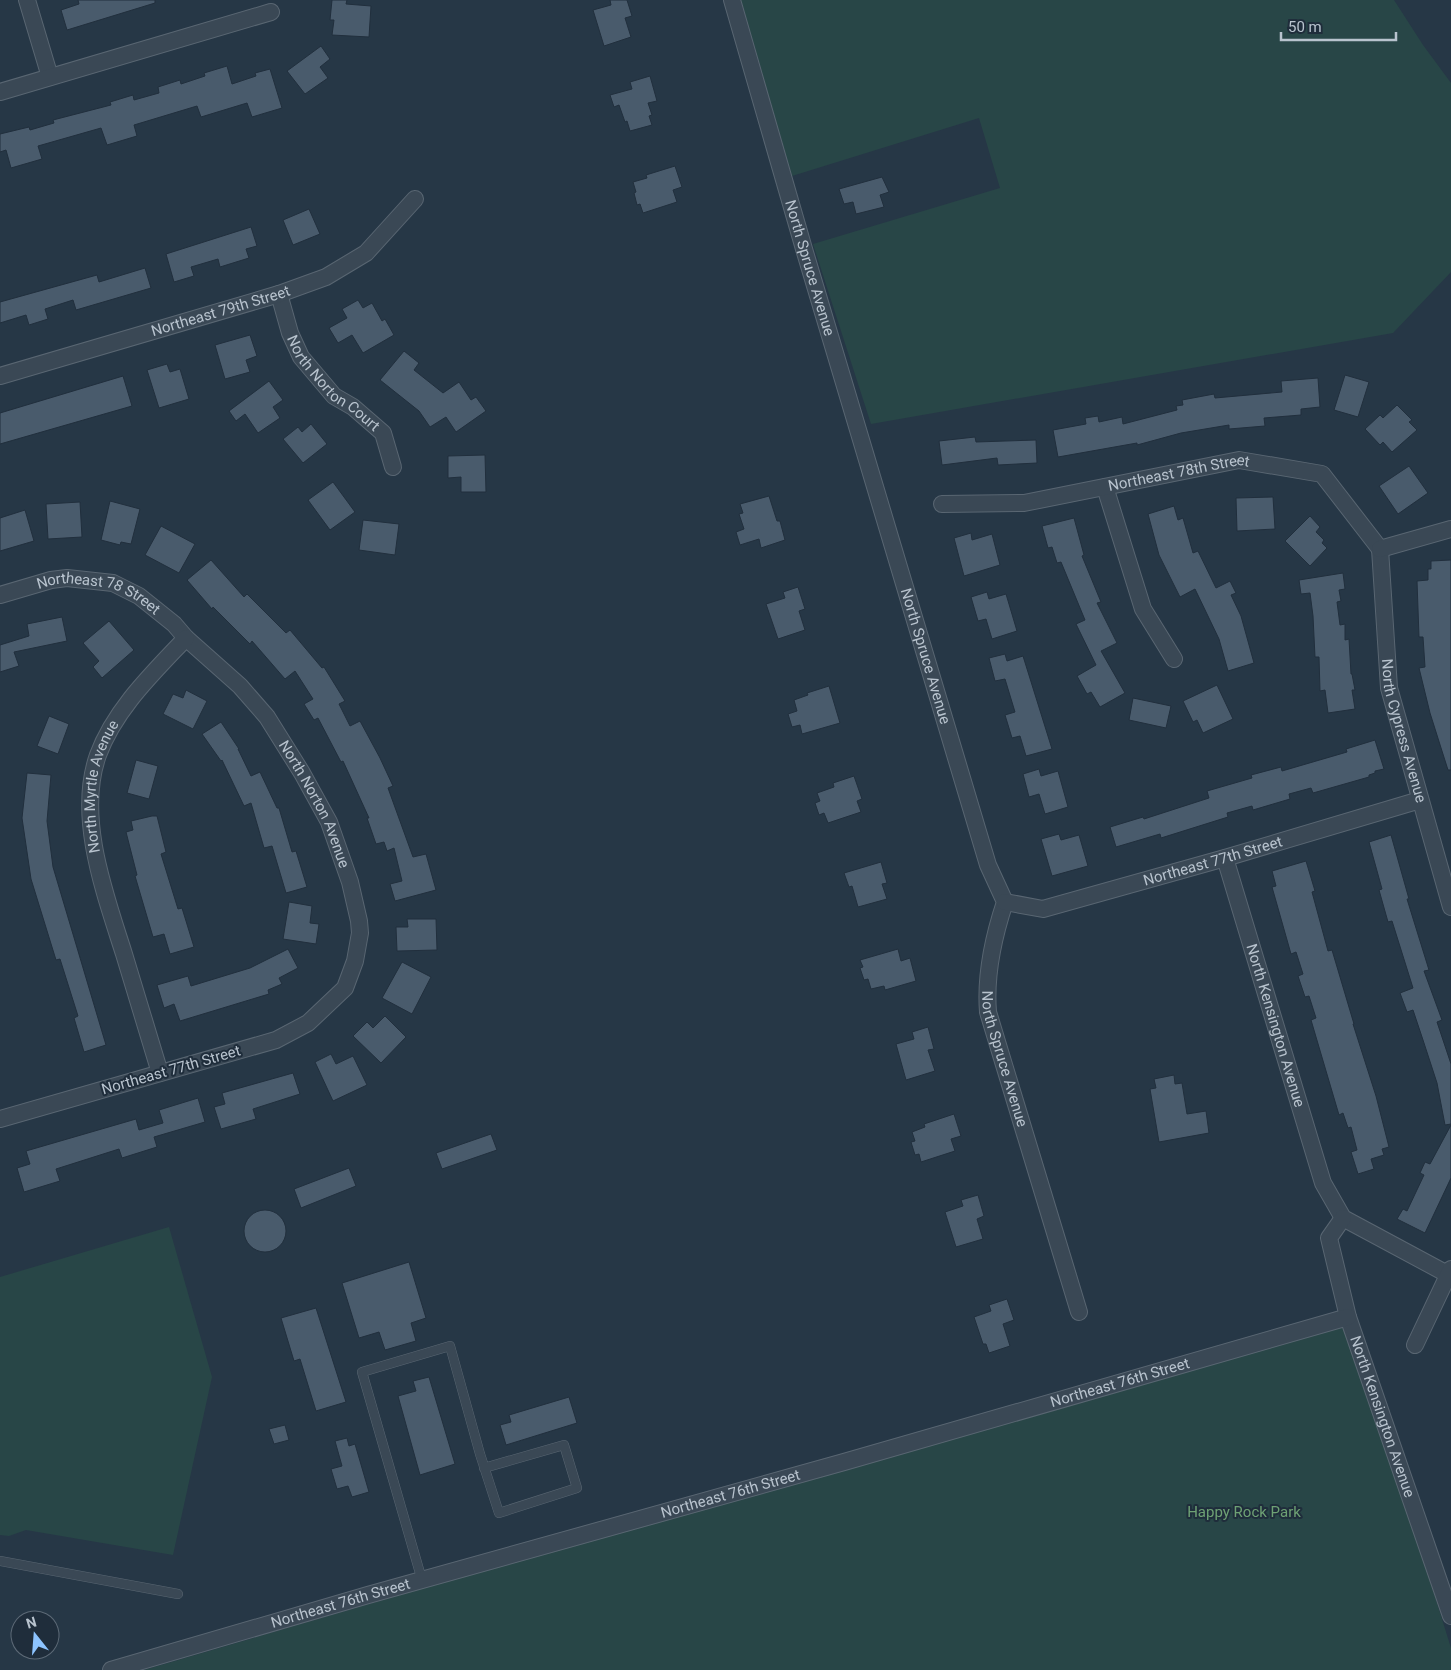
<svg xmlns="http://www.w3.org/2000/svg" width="1451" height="1670" font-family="Roboto,sans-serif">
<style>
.green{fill:#284647}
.building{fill:#495b6c;stroke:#212f3d}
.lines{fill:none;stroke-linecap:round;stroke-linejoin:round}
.service-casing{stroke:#596672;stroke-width:10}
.minor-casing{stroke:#596672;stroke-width:18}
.service{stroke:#3a4855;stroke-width:9}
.minor{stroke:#3a4855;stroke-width:16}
.labels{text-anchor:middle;stroke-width:4;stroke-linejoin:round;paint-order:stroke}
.street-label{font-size:15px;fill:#b8c3ce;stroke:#1f2d3b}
.park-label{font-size:15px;fill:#6ea174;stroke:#1f2d3b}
</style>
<rect width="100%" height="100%" fill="#263746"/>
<path class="green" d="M741,0H1394L1423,45L1451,83V272L1393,333L871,424L813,244L1000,188L979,118L792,176Z
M169,1227L212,1377L173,1555L26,1530L9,1536L0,1535V1277Z
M1348,1317L1451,1648V1670H144Z"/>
<path class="building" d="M78,0H155V3L67,30L61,10L79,4Z
M332,0H347L346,4L371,6L369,37L332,35L334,20H330Z
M610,0H627L632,16L625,18L631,37L604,46L593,10L611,5Z
M321,46L330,59L320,67L328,78L305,94L287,71Z
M227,66L232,84L256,76L255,73L270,69L282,108L252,117L247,103L201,117L197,106L134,125L137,136L107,145L101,128L38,146L42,159L11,168L6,150L0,152V134L29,127L30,130L54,123L53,120L111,105L110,102L133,95L134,100L159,93L158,87L180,80L181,84L205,76L204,73Z
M650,76L657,101L648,103L652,115L649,116L652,125L630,131L627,121L625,122L619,105L614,107L610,95L632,89L630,82Z
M675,166L682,187L673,190L677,202L643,213L640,204L637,205L634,193L636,192L633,182L647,178L646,175Z
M882,177L889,192L880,195L884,207L856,214L853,202L844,204L839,189Z
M309,209L320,234L293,245L283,220Z
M251,227L257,246L246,249L249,258L220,267L218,259L191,267L194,276L174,282L166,254Z
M145,268L151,288L76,310L73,300L45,309L48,319L29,325L26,315L0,323V302L97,275L99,282Z
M358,300L363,308L372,303L382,321L385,319L394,335L363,353L352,335L338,343L329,328L347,318L342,309Z
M250,335L257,356L246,360L250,372L225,379L215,345Z
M404,351L419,363L414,370L443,393L459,382L471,400L476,397L486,411L456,432L446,417L430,427L419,411L380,380Z
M167,364L170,372L180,369L189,399L159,408L147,370Z
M1345,375L1369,382L1358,417L1334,410Z
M123,376L132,406L0,444V413Z
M1318,378L1320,407L1301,409V415L1264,418L1265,426L1229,429V425L1181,433L1137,445V443L1058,457L1053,430L1086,424L1085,418L1098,416L1099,422L1122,417L1123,424L1177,410L1176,406L1183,405L1182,400L1214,394L1215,398L1282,392L1281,381Z
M269,381L283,400L273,407L280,418L258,433L245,414L236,421L229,411Z
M1397,405L1412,420L1409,422L1417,430L1392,452L1383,442L1380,445L1365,429L1380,415L1383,418Z
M311,424L327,444L303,463L283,439L298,427L302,432Z
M975,437L976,442L1036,440L1037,463L998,465L997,458L942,465L939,441Z
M485,455L486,492H461V477L448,478V456Z
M1409,466L1428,493L1398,514L1379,486Z
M333,482L355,512L330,530L308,500Z
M769,496L777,521H780L785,540L761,548L759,539L740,545L736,532L744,529L739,514L743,513L740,504Z
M1273,497L1275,529L1237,531L1236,498Z
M110,501L140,509L131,544L121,542L120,545L101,540Z
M80,502L82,537L48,539L46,504Z
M1174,506L1178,520L1183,518L1193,553L1198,551L1216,588L1230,581L1236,593L1231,595L1241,616L1254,663L1228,671L1219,639L1195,589L1180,597L1159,555L1148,514Z
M25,510L34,541L0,551V518Z
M1310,516L1320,527L1316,532L1324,540L1322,543L1327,548L1310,566L1285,541Z
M1074,518L1084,555L1082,556L1101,602L1097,603L1117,643L1101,651L1125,693L1100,707L1091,692L1087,694L1077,676L1096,665L1076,624L1085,620L1061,562L1057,563L1052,547L1048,548L1042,526Z
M363,520L399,524L395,555L359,550Z
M161,526L195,544L179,573L145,555Z
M971,533L972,540L992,534L1000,565L964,576L954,538Z
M211,560L244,597L247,594L286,633L290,630L322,668L324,667L345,701L339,704L350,726L360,721L380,758L393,786L388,788L413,857L426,854L436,890L395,901L390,884L402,881L394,848L387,851L384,842L376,844L367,818H369L343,761L341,762L318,718L314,720L304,704L313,699L295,671L285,679L252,641L250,644L213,607L212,609L187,580Z
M1451,560V770H1448L1430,713L1419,668L1425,667L1423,637H1419L1417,581L1428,580V569H1431V561Z
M1343,573L1345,589L1339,590L1341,601L1337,602L1340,625L1345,624V640L1349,639L1351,674H1352L1355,690H1352L1355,709L1328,713L1325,690L1320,691L1319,657H1315L1313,616L1310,593L1301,594L1299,580Z
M798,587L805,609L799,611L805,630L778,639L766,604L785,598L783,592Z
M987,592L989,599L1006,594L1017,631L992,639L986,619L978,621L971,597Z
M62,617L67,641L14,652L19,666L0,672V645L29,636L27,624Z
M109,621L134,650L102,678L93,667L99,661L83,643Z
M1005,654L1007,661L1023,656L1052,749L1026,756L1020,736L1012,738L1005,715L1015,712L1005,679L995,681L989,658Z
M1217,685L1233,719L1203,733L1197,720L1193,722L1183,701Z
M829,686L840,723L802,734L800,725L792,727L788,714L797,711L794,700L808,695L807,693Z
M186,690L207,701L193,729L163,714L173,694L183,698Z
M1133,698L1171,706L1166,728L1129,720Z
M49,716L69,724L58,754L37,746Z
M221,722L239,749H238L251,776L260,772L277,808H279L292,852L296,851L307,887L286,893L272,846L264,848L251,803L244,806L222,760L221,761L202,734Z
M1375,740L1384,769L1375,771V773L1369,775V777L1313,793L1311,788L1289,794L1290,799L1253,810L1252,806L1227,813L1228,817L1161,838L1160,834L1116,847L1110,827L1143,817L1144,819L1209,798L1207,791L1252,778L1251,775L1281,767L1282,771L1347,752L1346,749Z
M136,760L158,766L149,799L127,793Z
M1039,769L1041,776L1058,771L1068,807L1045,814L1039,794L1029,797L1023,774Z
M27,773L51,775L47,821L53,867L106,1045L84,1052L74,1018L78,1016L60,959L56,960L31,879L22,818Z
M854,776L862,799L857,801L861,812L828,823L824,813L819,815L815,803L820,801L817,793L834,787L833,783Z
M152,816H157L166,852L161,854L178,909L182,908L194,947L170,954L164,934L153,937L135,876L137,875L126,832L133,830L131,821Z
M1059,834L1061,840L1079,835L1088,866L1052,876L1041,839Z
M1391,835L1409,899H1407L1429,970L1424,971L1442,1020L1437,1022L1451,1064V1124L1445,1125L1437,1083L1423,1040L1413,1010L1407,1012L1400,993L1413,988L1392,921L1388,922L1379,890L1382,889L1369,842Z
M1306,861L1315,891L1312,892L1328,951L1332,950L1354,1024H1353L1376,1096L1389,1147L1382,1149L1384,1155L1371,1159L1374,1169L1358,1174L1351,1152L1357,1150L1351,1127L1348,1128L1343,1113L1339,1115L1311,1020L1316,1018L1309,996L1305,997L1298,976L1303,974L1296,952L1291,954L1272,887L1276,886L1272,871Z
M881,862L887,883L882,884L887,899L858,907L852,886L849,887L844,873Z
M289,902L312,906L310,923L319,924L316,944L283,939Z
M407,919H436L437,950L397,951L396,927H408Z
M288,949L298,968L279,978L282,984L268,990L269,994L180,1021L174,1004L164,1008L157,985L188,976L191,986L250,968Z
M898,949L901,961L910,958L916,981L885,990L884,986L871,989L868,979L864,980L860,968L863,967L860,960Z
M402,962L431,977L412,1014L382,998Z
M385,1016L406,1037L381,1063L353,1036L367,1022L373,1028Z
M928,1027L934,1049L928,1050L935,1071L906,1080L896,1044L914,1039L912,1032Z
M331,1054L336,1064L353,1056L367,1085L333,1101L315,1062Z
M293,1073L300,1094L253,1109L256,1119L221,1129L214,1107L225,1104L222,1093Z
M1174,1075L1175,1084L1182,1083L1187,1114L1206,1111L1209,1133L1159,1142L1150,1089L1156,1088L1154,1079Z
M198,1098L205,1122L154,1137L157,1147L122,1158L119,1149L56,1169L60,1181L24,1192L17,1168L30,1164L26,1151L136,1119L139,1130L163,1123L159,1110Z
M954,1114L961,1136L951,1139L955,1151L921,1162L919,1154L915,1155L911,1142L915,1141L912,1132L925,1127L924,1124Z
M1451,1125V1178L1425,1233L1397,1219L1403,1209L1407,1211L1424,1175L1420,1173L1425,1162L1430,1164Z
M491,1134L497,1150L442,1169L436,1153Z
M349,1168L356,1186L301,1208L294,1189Z
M978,1195L984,1216L977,1219L983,1239L956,1247L945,1212L963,1206L961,1200Z
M244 1231a21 21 0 1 1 42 0a21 21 0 1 1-42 0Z
M409,1262L426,1318L411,1323L416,1341L385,1350L379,1332L359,1338L342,1283Z
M1007,1299L1014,1320L1003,1324L1010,1346L989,1353L986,1344H983L974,1317L991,1311L989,1305Z
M316,1308L346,1402L316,1411L300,1359L294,1361L281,1318Z
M429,1377L455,1464L420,1475L398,1396L416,1391L413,1381Z
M569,1397L577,1423L506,1445L500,1425L511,1422L509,1415Z
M285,1425L289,1440L274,1444L269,1429Z
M347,1438L349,1446L355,1444L369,1492L352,1497L348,1486L337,1489L331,1469L342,1466L335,1441Z"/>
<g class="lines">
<defs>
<path id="service" d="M0,1561L178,1594
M422,1580L362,1372L450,1346L480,1454L499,1513L577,1488L564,1445L484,1468"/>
<g id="minor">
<path d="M27,0L50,77"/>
<path id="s1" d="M732,0L804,249L988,865L1005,902C993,938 985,974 988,1012L1079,1312"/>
<path d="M0,92L271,12"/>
<path id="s2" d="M279,294L290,333L301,357L334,396L353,407L383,433L393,467"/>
<path id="s3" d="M0,376L279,294L326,277L366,253L415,199"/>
<path d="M1105,487L1143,609L1174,659"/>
<path id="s4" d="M942,504L1024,503L1239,460L1322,474L1380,549"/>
<path id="s5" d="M1380,549L1389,688L1451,907"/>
<path d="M1380,549L1451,529"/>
<path id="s6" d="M0,595L51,580L67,578L113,583L139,596L174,624L186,638L240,686L267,717L302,773L329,822L350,882L359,921L360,933L355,961L345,988L308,1023L276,1040L0,1119"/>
<path id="s7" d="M1225,858L1323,1183L1343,1218L1451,1276"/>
<path id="s8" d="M1005,902L1043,909L1225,858L1420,800"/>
<path id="s9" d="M160,1073C148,1033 136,994 124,954C105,894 76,817 98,755C115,709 153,673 186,638"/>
<path id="s10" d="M1343,1218L1329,1238L1348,1317L1451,1616"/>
<path d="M1415,1345L1451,1269"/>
<path id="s11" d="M111,1670L368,1595L844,1462L1348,1317"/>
</g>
</defs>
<use href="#service" class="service-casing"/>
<use href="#minor" class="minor-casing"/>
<use href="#service" class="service"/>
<use href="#minor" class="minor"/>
</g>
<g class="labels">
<g class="street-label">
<text dy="5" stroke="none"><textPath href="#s1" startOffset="279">North Spruce Avenue</textPath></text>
<text dy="5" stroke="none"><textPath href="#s3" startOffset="230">Northeast 79th Street</textPath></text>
<text dy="5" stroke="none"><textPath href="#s2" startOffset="108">North Norton Court</textPath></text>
<text dy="5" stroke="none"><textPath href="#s4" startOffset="240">Northeast 78th Street</textPath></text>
<text dy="5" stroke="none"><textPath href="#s6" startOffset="104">Northeast 78 Street</textPath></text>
<text dy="5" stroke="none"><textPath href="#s1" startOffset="684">North Spruce Avenue</textPath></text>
<text dy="5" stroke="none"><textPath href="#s5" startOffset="184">North Cypress Avenue</textPath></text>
<text dy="5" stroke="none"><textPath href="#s9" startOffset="298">North Myrtle Avenue</textPath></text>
<text dy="5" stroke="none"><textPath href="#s6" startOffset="421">North Norton Avenue</textPath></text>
<text dy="5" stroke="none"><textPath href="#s8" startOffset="215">Northeast 77th Street</textPath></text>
<text dy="5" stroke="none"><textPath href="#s7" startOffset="175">North Kensington Avenue</textPath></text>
<text dy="5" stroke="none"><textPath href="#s1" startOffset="1104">North Spruce Avenue</textPath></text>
<text transform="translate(171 1070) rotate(-16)" y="5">Northeast 77th Street</text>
<text dy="5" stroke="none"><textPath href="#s11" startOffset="1049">Northeast 76th Street</textPath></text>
<text dy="5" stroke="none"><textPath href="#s10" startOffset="211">North Kensington Avenue</textPath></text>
<text dy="5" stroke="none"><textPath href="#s11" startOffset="644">Northeast 76th Street</textPath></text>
<text dy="5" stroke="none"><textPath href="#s11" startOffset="239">Northeast 76th Street</textPath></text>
</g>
<g class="park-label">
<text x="1244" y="1517">Happy Rock Park</text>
</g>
</g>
<g transform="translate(35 1635) rotate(343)"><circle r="24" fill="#1f2d3b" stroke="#5c6976"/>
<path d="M0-4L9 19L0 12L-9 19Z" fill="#8dc4ff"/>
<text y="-8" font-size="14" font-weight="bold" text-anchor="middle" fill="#b8c3ce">N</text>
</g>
<path d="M1281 32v8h115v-8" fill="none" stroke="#b8c3ce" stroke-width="2.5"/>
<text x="1288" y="32" font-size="15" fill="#b8c3ce" stroke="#1f2d3b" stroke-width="4" paint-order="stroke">50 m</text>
</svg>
